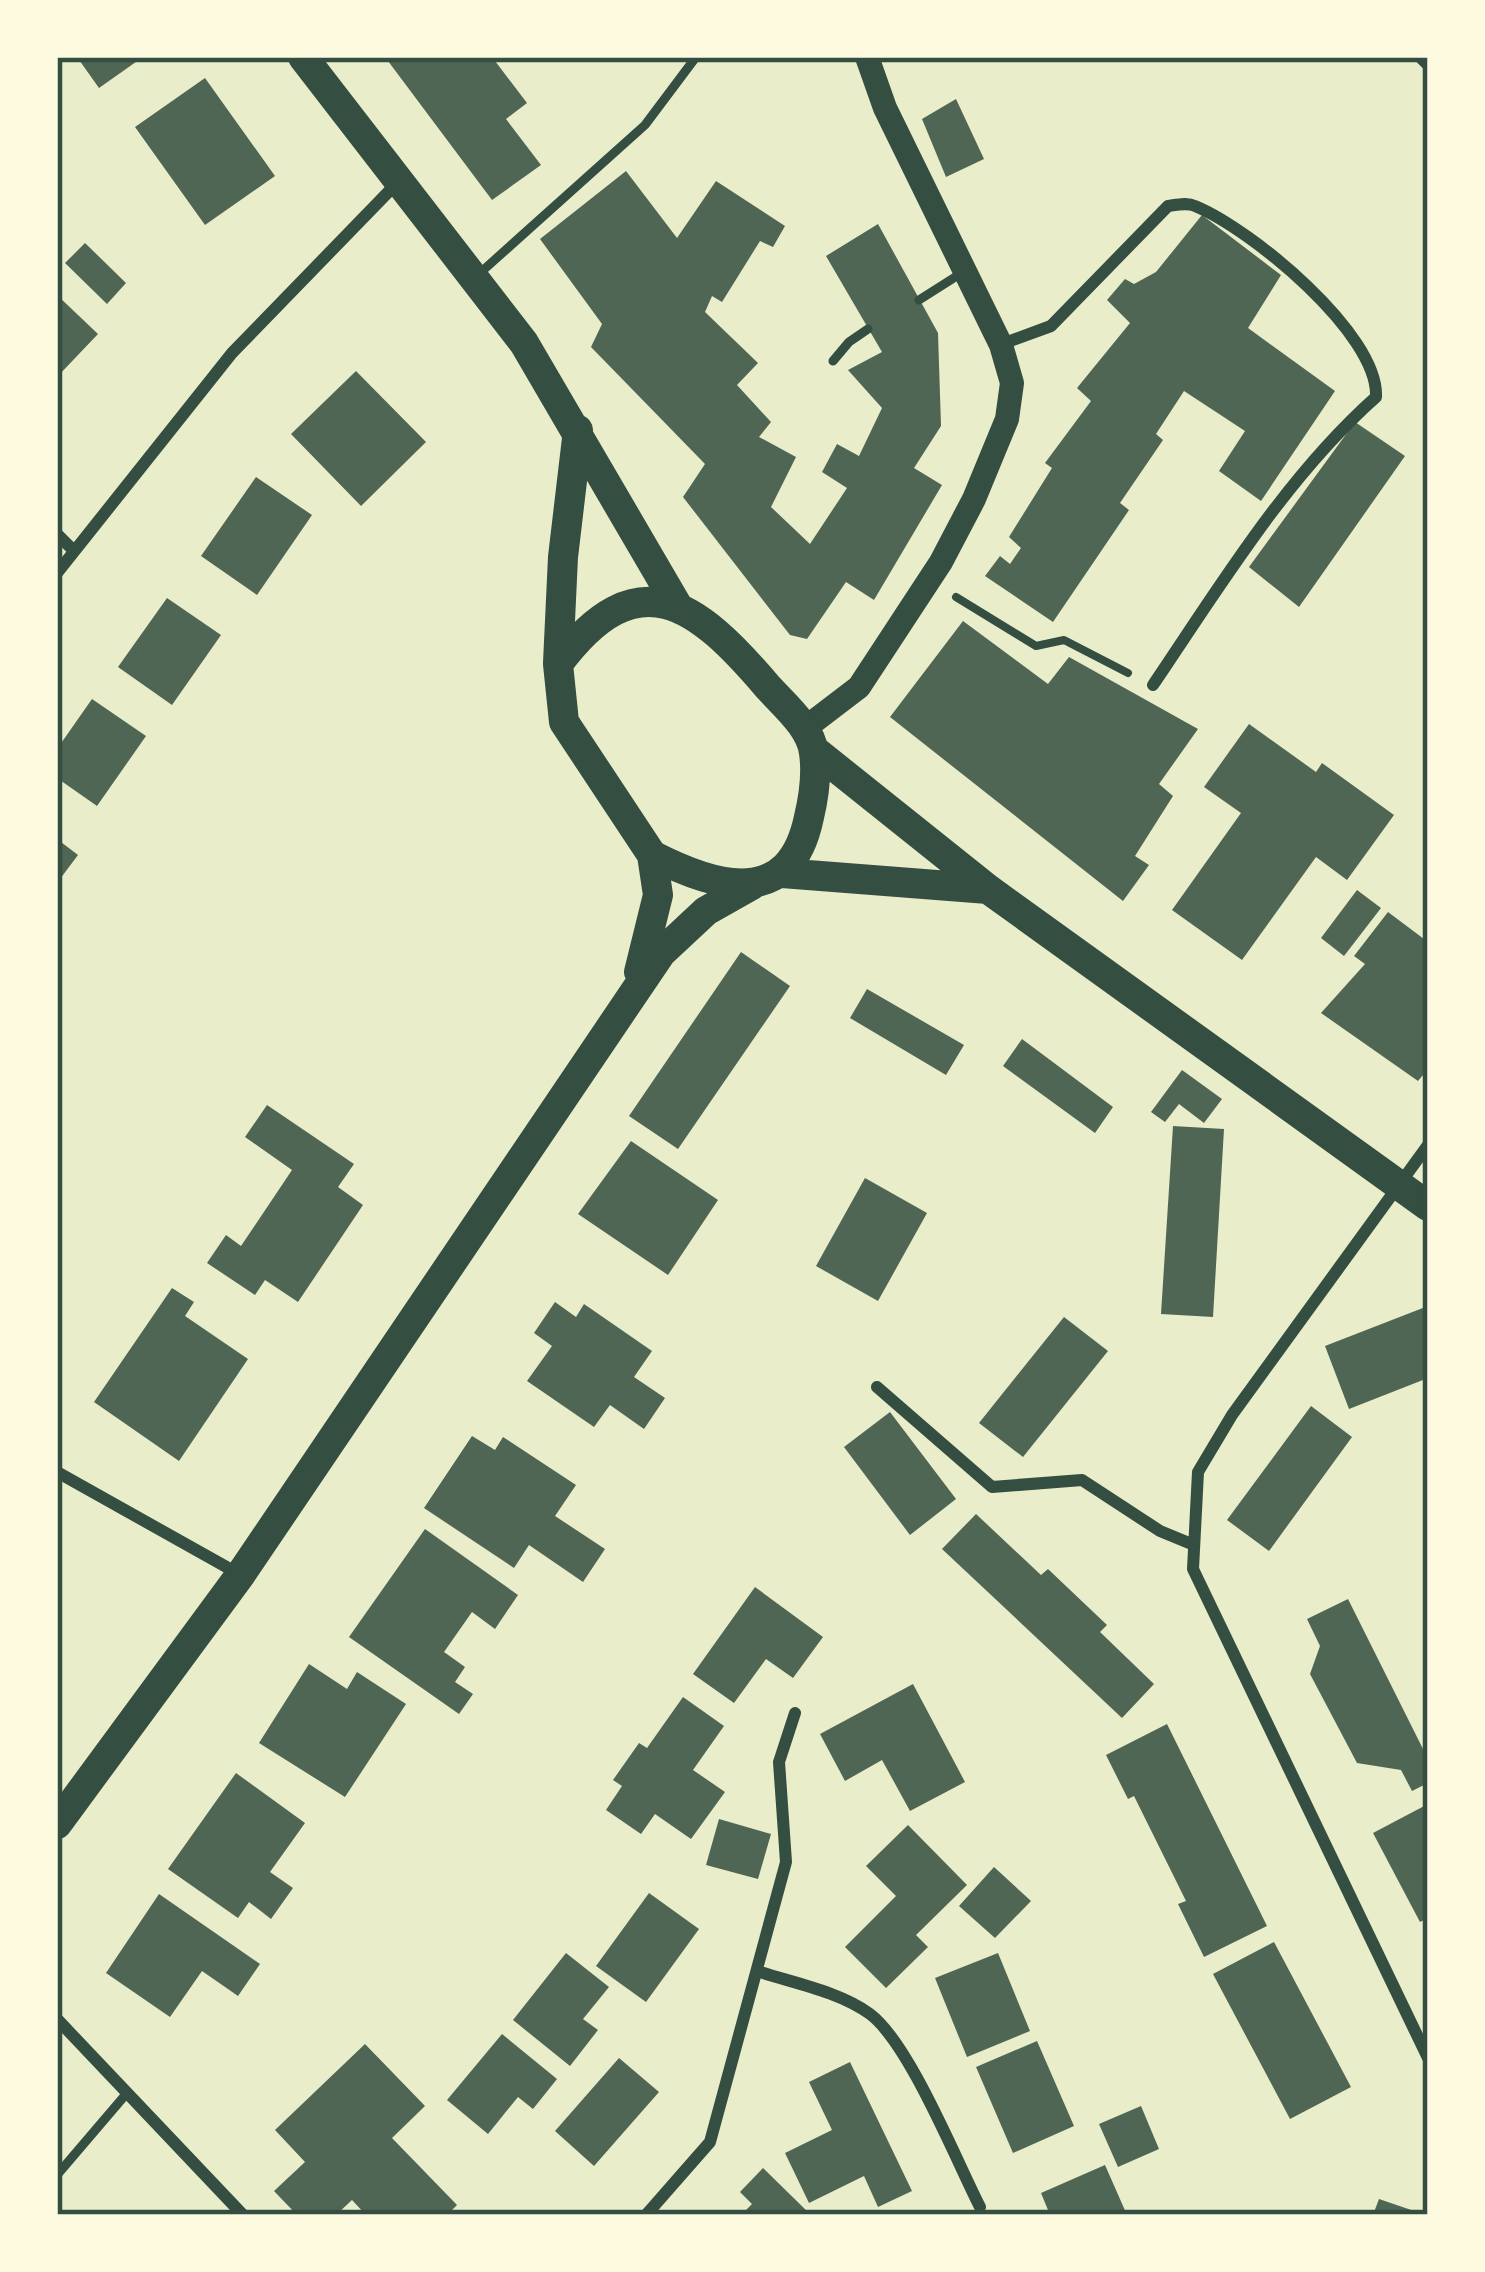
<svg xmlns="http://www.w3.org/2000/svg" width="1485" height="2272" font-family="Barlow,sans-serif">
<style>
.building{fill:#4f6655}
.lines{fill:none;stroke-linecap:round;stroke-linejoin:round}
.path{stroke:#344e41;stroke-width:8}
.service{stroke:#344e41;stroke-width:9}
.minor{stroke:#344e41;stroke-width:12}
.secondary{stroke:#344e41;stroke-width:24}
.primary{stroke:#344e41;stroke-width:30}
.neatline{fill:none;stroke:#344e41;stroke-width:4.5}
</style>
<rect width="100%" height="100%" fill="#e9edc9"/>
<path class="building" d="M77,57H143L99,88Z
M385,57H492L527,103L506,119L541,165L492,200Z
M205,78L275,176L205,225L135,127Z
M956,99L984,159L946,177L922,119Z
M626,171L677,238L716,181L785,226L773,247L760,241L722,302L712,296L705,312L758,363L737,385L771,422L759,437L796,457L771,507L810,544L847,488L822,472L837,444L859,456L882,408L848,370L882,352L826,256L878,224L938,333L941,426L914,468L942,485L874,600L846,582L807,639L790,635L683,497L705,464L591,347L602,324L540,239Z
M1202,215L1281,275L1248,328L1335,391L1261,501L1219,471L1245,431L1184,391L1156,434L1163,440L1120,503L1129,510L1053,622L985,576L1000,556L1010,564L1021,548L1009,537L1052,468L1045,463L1091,401L1077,388L1130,323L1107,300L1125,279L1134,284L1156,272Z
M85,243L126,283L107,304L65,263Z
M57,295L98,334L57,377Z
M356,371L426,442L361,506L291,434Z
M1355,422L1405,456L1299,607L1249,567Z
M256,477L312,515L257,595L201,556Z
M167,598L221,635L172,705L118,667Z
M963,621L1048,684L1069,657L1198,729L1159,784L1173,796L1135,856L1149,865L1123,901L890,717Z
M92,699L146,736L97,806L57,778V749Z
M1249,724L1316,772L1322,763L1394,815L1347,880L1316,857L1242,960L1172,910L1241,813L1204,787Z
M57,839L78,855L57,883Z
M1357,890L1381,908L1344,956L1321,938Z
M1388,912L1428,942V1069L1418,1081L1321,1013L1365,964L1354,956Z
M741,952L790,986L678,1149L629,1116Z
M867,989L964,1045L946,1075L850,1018Z
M1022,1039L1113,1107L1095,1133L1003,1066Z
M1182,1070L1222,1099L1204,1123L1179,1104L1165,1122L1151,1112Z
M267,1105L354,1164L338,1187L363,1205L298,1302L265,1280L255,1295L207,1263L226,1235L241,1246L292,1170L245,1137Z
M1173,1126L1224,1129L1213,1317L1161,1314Z
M631,1141L718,1200L668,1275L578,1214Z
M865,1178L927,1213L878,1301L816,1266Z
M172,1288L194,1302L185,1316L248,1359L179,1461L94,1402Z
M555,1302L576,1317L584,1304L652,1351L634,1377L665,1398L644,1429L610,1405L594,1427L527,1381L552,1346L534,1333Z
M1428,1306V1378L1349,1409L1325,1346Z
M1064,1317L1108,1351L1023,1457L979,1423Z
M1311,1406L1352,1437L1269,1551L1227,1520Z
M890,1412L956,1499L910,1535L844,1447Z
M472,1436L495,1450L503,1437L576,1485L555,1516L605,1549L583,1582L529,1545L514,1568L424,1508Z
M976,1514L1041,1575L1048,1569L1107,1625L1100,1632L1154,1684L1122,1718L942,1549Z
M425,1529L518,1595L495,1629L472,1612L444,1652L465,1667L455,1682L473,1694L459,1714L349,1637Z
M755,1587L823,1637L793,1678L766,1659L734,1703L693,1674Z
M1348,1599L1428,1759V1783L1412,1791L1401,1770L1357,1763L1310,1674L1320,1646L1307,1619Z
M309,1664L347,1689L357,1672L406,1704L345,1797L259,1743Z
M913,1684L965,1782L910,1811L882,1760L845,1781L820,1734Z
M683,1697L724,1726L693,1770L725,1792L691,1839L655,1814L641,1834L606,1810L622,1786L613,1780L639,1743L647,1748Z
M1167,1724L1267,1926L1204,1957L1178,1904L1186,1901L1134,1796L1128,1799L1106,1755Z
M236,1773L305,1823L270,1872L293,1888L271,1919L249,1902L238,1918L168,1869Z
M1428,1804V1918L1420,1922L1373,1833Z
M719,1819L771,1834L758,1879L706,1865Z
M908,1825L967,1885L916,1935L928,1947L886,1988L845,1947L896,1896L866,1866Z
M994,1867L1031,1901L995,1938L959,1906Z
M649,1893L699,1929L646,2002L596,1966Z
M159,1894L260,1964L238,1996L202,1971L170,2017L106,1973Z
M1274,1942L1351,2087L1290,2119L1213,1974Z
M566,1953L609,1987L583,2019L598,2030L570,2066L513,2020Z
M998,1953L1030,2031L967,2057L935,1978Z
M502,2034L557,2079L533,2109L518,2097L488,2134L447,2100Z
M1037,2041L1074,2126L1013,2153L976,2067Z
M365,2044L425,2106L392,2138L457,2205L447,2215H366L352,2200L336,2215H297L274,2191L305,2162L275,2130Z
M619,2058L659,2092L594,2166L555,2131Z
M850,2062L912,2191L878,2207L864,2176L809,2203L785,2153L832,2130L809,2082Z
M1141,2106L1159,2149L1118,2167L1099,2124Z
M1105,2165L1127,2215H1050L1041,2193Z
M763,2168L811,2215H741L752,2204L740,2192Z
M1379,2199L1423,2214L1422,2215H1373Z"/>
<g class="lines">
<path class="path" d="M956,597L1036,646L1064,640L1128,673"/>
<path class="service" d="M480,273L645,125L696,57
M919,300L960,274
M833,361L849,342L868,329
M57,2175L127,2093"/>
<path class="minor" d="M1420,57L1428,65
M1002,344L1051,326L1168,206C1176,205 1187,202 1195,206C1251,229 1379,334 1376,397C1286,477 1220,586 1153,685
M57,534L74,551
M57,573L232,353L399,181
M1428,1145L1232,1415L1198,1472L1193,1569L1428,2058
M877,1387L992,1487L1082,1480L1160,1531L1194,1545
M57,1472L239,1574
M757,1971C793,1983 838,1991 870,2014C909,2043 956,2160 980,2207
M57,2019L243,2215
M646,2215L710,2142L786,1862L779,1762L795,1713"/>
<path class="secondary" d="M804,729L859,687L941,562L974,499L1007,419L1012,383L1001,345L885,108L867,57"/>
<path class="primary" d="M303,57L524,343L677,605
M558,663L563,557L578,430
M814,750L988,889L1428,1206
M782,873L988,889
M639,972L658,895L652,855L564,722L558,664C638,557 697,604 767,686C784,705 811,727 814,753C817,774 814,796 809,817C790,910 716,888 652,855
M57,1824L241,1574L661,953L706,911L752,885"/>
</g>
<rect width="1485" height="2272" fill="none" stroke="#fefae0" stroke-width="120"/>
<rect x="60" y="60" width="1365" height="2152" class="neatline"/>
</svg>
